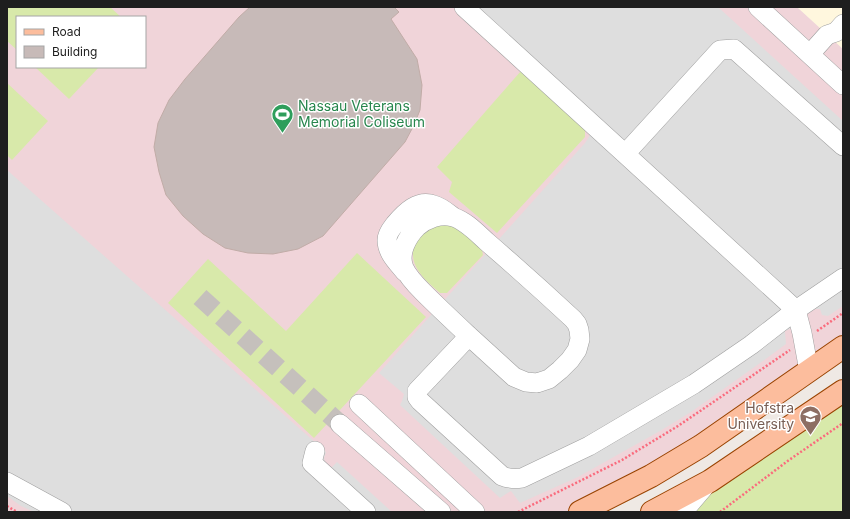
<svg xmlns="http://www.w3.org/2000/svg" width="850" height="519" font-family="Inter,sans-serif">
<style>
.commercial{fill:#f0d4d9;fill-rule:evenodd}
.education{fill:#fff7de}
.grass{fill:#d8e9aa}
.parking{fill:#dedede}
.building{fill:#c7bab8;stroke:#c1aca7}
.lines{fill:none;stroke-linecap:round;stroke-linejoin:round}
.minor-tunnel{stroke:#c5c0bc;stroke-width:19;stroke-dasharray:19 10;stroke-linecap:butt}
.minor-casing{stroke:#9f9f9f;stroke-width:20}
.major-casing{stroke:#994300;stroke-width:24}
.path{stroke:#fa6b7d;stroke-width:2.5;stroke-dasharray:2 2;stroke-linecap:butt}
.minor{stroke:#fff;stroke-width:19}
.major{stroke:#fcbd9d;stroke-width:22}
.labels{text-anchor:middle;stroke-width:3;stroke-linejoin:round;paint-order:stroke}
.leisure-label{font-size:14px;fill:#27864d;stroke:#fff;text-anchor:start}
.education-label{font-size:14px;fill:#785e54;stroke:#fff;text-anchor:end}
</style>
<rect width="100%" height="100%" fill="#efe9e4"/>
<path class="commercial" d="M7,7H797L843,49V345L573,512H7ZM17,17H145V67H17Z"/>
<path class="education" d="M797,7H843V49Z"/>
<path class="grass" d="M7,7H110L121,17H17V50L7,41Z
M35,67H99L69,99Z
M521,71L585,129V137L497,233L449,192L452,182L437,167Z
M7,83L48,121L12,160L7,155Z
M442,222L459,226L481,245L483,255L447,293H440C425,280 404,263 417,240C419,237 421,232 425,230C429,227 437,225 442,222Z
M357,253L426,317L314,438L168,303L208,259L286,331Z
M843,391V512H683Z"/>
<path class="parking" d="M453,7H718L843,121V306L828,316L822,315L820,309H815L808,313L790,329L785,331L786,344L763,361L691,412L660,431L578,477L520,503L511,491L506,494L500,498L400,405L402,401L404,394L379,373L585,143L590,135L588,129Z
M7,170L326,452L324,458L325,463L330,469L337,462L392,512H34L21,506L7,496Z"/>
<path class="building" d="M250,7H394L399,12L391,19L417,59L422,85L420,110L414,125L405,142L323,236L298,249L273,254L248,253L225,248L203,234L183,216L166,195L159,172L154,147L158,123L169,100L185,79L239,17Z"/>
<g class="lines">
<path class="minor-tunnel" d="M200,297L340,424"/>
<defs>
<path id="minor" d="M464,7L796,310L802,333L809,371
M758,7L843,85
M810,54L827,35L836,32L843,24
M625,154L720,50L734,49L843,146
M405,272C397,262 387,253 387,240C387,233 392,228 395,224C405,212 418,199 434,205C441,207 447,212 452,216
M469,336L514,377L526,382L537,383L549,379L560,370L570,360L577,350L580,339L579,330L577,324L573,319C545,293 516,267 487,242C477,233 466,221 453,217C441,213 426,219 417,227C407,237 398,254 404,268C408,277 416,285 423,292C438,307 453,321 469,336L417,391V397L420,401L502,476C509,479 514,479 522,478L589,446L694,384L751,345L796,310L843,278
M359,404L475,512
M340,424L441,512
M315,451L312,463L366,512
M7,482L62,512
M683,512L705,486"/>
<path id="major" d="M580,512L651,476L701,446L843,347
M652,512L710,481L843,391"/>
</defs>
<use href="#minor" class="minor-casing"/>
<use href="#major" class="major-casing"/>
<path class="path" d="M817,331L843,313
M7,506L17,512
M518,512L622,460L678,426L790,350
M720,512L789,460L843,423"/>
<use href="#minor" class="minor"/>
<use href="#major" class="major"/>
</g>
<defs>
<symbol id="stadium-pin" viewBox="-11 -11 22 30"><path d="M0 17L-7.5 6A9.5 9.5 0 1 1 7.5 6Z" fill="#2e9e5b" stroke="#fff"/><path d="M0-5a6.5 5 0 1 0 0 10a6.5 5 0 1 0 0-10ZM-3.5-1.8h7v3.6h-7Z" fill="#fff"/></symbol>
<symbol id="university-pin" viewBox="-11 -11 22 30"><path d="M0 17L-7.5 6A9.5 9.5 0 1 1 7.5 6Z" fill="#8d6e63" stroke="#fff"/><path d="M0-5L7-2L0 1L-7-2ZM-4 1L0 2.5L4 1V4Q0 6-4 4Z" fill="#fff"/></symbol>
</defs>
<g fill-rule="evenodd">
<use href="#stadium-pin" x="270" y="102" width="25" height="34"/>
<use href="#university-pin" x="798" y="404" width="25" height="34"/>
</g>
<g class="labels">
<g class="leisure-label">
<text x="298" y="111">Nassau Veterans<tspan x="298" dy="16">Memorial Coliseum</tspan></text>
</g>
<g class="education-label">
<text x="794" y="413">Hofstra<tspan x="794" dy="16">University</tspan></text>
</g>
</g>
<rect width="850" height="519" fill="none" stroke="#1e1e1e" stroke-width="16"/>
<rect x="16" y="16" width="130" height="52" fill="#ffffff" stroke="#a5a5a5"/>
<rect x="24" y="29" width="20" height="6" fill="#fcbd9d" stroke="#a5a5a5"/>
<text x="52" y="36" font-size="12" fill="#1e1e1e">Road</text>
<rect x="24" y="46" width="20" height="12" fill="#c7bab8" stroke="#a5a5a5"/>
<text x="52" y="56" font-size="12" fill="#1e1e1e">Building</text>
</svg>
